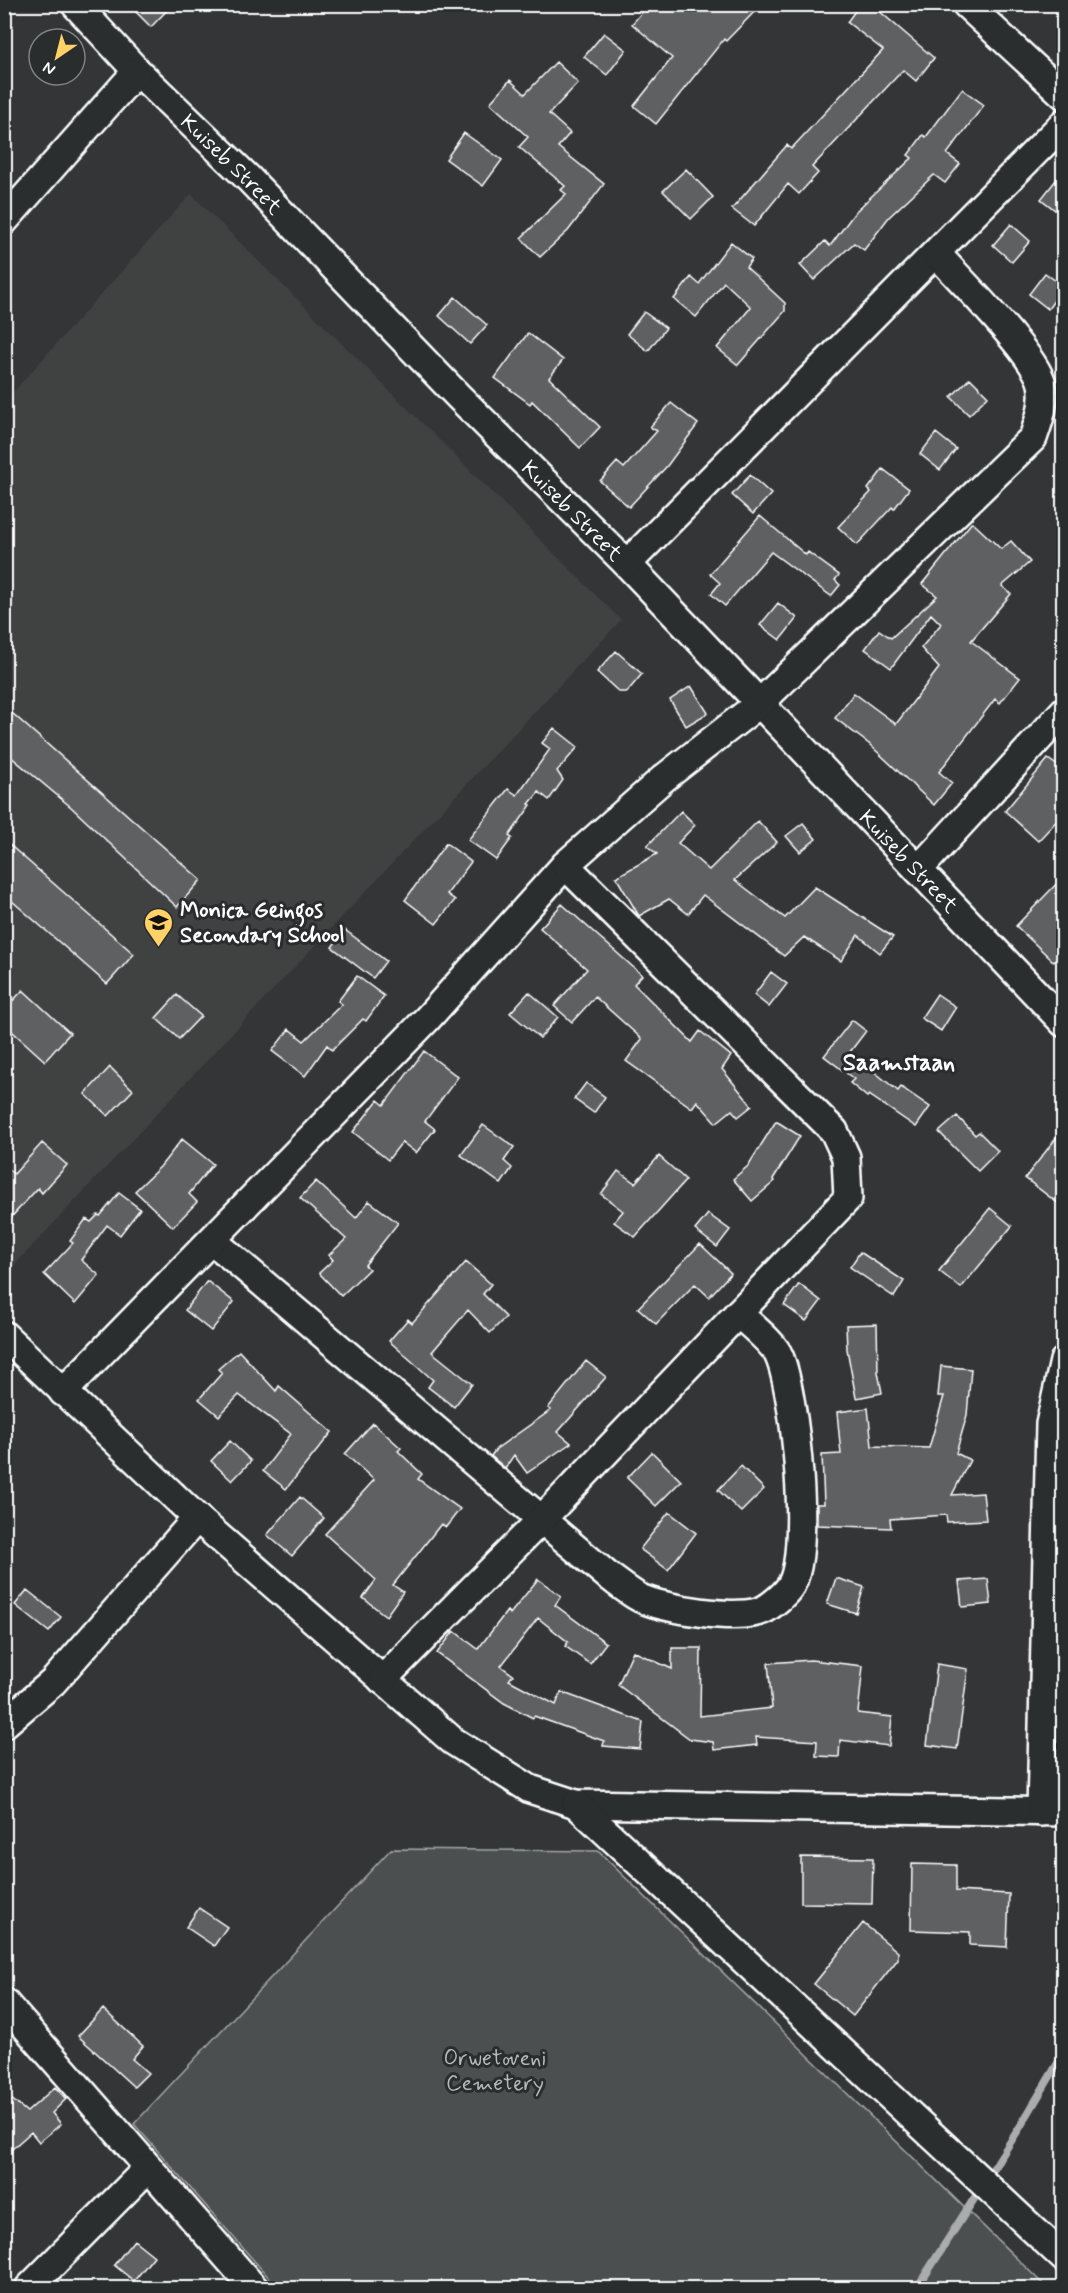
<svg xmlns="http://www.w3.org/2000/svg" width="1068" height="2293" font-family="Mynerve,sans-serif">
<style>
.built{fill:#404243}
.green{fill:#4c4f50;stroke:#a6a7a8;stroke-width:1.5}
.lines{fill:none;stroke-linecap:round;stroke-linejoin:round}
.stream{stroke:#abacad;stroke-width:8}
.building{fill:#5f6162;stroke:#fff;stroke-width:1.5}
.minor-casing{stroke:#fff;stroke-width:32}
.minor{stroke:#2a2d2e;stroke-width:27}
.labels{text-anchor:middle;stroke-width:6;stroke-linejoin:round;paint-order:stroke}
.street-label{font-size:22px;fill:#fff;stroke:#2a2d2e}
.poi-label{font-size:22px;font-weight:bold;fill:#fff;stroke:#2a2d2e;text-anchor:start}
.park-label{font-size:22px;fill:#b7b9b9;stroke:#2a2d2e}
.neighbourhood-label{font-size:24px;font-weight:bold;fill:#fff;stroke:#2a2d2e}
</style>
<rect width="100%" height="100%" fill="#333536"/>
<filter id="ink" filterUnits="userSpaceOnUse"><feTurbulence type="fractalNoise" baseFrequency=".0167" numOctaves="2"/><feDisplacementMap in="SourceGraphic" scale="12" xChannelSelector="R" yChannelSelector="G"/><feConvolveMatrix kernelMatrix="1 2 1 2 8 2 1 2 1" color-interpolation-filters="sRGB"/></filter>
<g filter="url(#ink)">
<path class="built" d="M191,194L621,620L5,1275V401Z"/>
<path class="green" d="M391,1849L598,1851L1047,2288H278L134,2124Z"/>
<g class="lines">
<path class="stream" d="M917,2288L1020,2127L1064,2053"/>
</g>
<path class="building" d="M128,4H173L151,27Z
M649,4H762L726,41L724,39L656,124L634,106L672,58L632,24Z
M860,4H871L934,58L916,81L903,70L812,167L818,173L799,194L788,184L754,226L732,209L787,145L791,149L883,50L847,22Z
M604,33L626,50L607,75L584,57Z
M556,62L578,83L549,114L570,133L558,147L604,184L568,231L540,257L521,238L566,194L561,190L565,186L519,147L528,137L490,103L510,80L525,94Z
M962,89L984,105L947,154L960,164L945,183L934,175L889,217L864,250L854,243L814,280L800,265L825,241L830,246L856,211L912,158L908,155L923,135L926,137Z
M464,133L502,160L483,186L446,159Z
M686,169L713,197L691,219L663,191Z
M1064,170V217L1041,199Z
M1011,224L1030,241L1012,262L993,245Z
M731,242L752,259L746,267L785,303V311L738,365L717,348L751,307L724,282L696,317L674,299L691,277L699,284Z
M1045,273L1064,287L1048,309L1029,294Z
M455,297L487,325L470,344L439,316Z
M644,312L666,328L648,351L627,334Z
M528,333L563,360L549,378L600,427L580,448L532,401L530,404L495,378Z
M970,378L988,396L969,415L951,397Z
M671,403L698,424L667,466L629,507L600,481L617,462L624,468L657,431L650,427Z
M936,433L956,449L940,470L920,454Z
M883,469L909,489L894,509L892,507L857,545L838,527L871,492L868,489Z
M750,475L771,494L753,514L732,495Z
M760,516L806,555L808,552L839,575L835,580L840,585L831,596L771,552L725,606L711,594L720,583L710,574Z
M972,522L1001,549L1011,541L1030,562L1002,586L1011,594L971,641L1020,678L1000,703L995,699L939,772L952,783L934,805L869,744L835,718L854,693L896,724L939,668L921,648L941,624L931,614L891,668L865,649L879,630L891,638L937,596L922,584Z
M778,603L797,618L780,640L760,625Z
M616,651L642,674L627,692H619L597,672Z
M691,686L708,713L686,726L670,700Z
M4,706L201,880L177,907L71,807L4,751Z
M554,728L578,747L557,771L563,780L549,800L539,792L529,804L531,805L509,836L512,838L496,860L468,840L508,789L517,795L550,749L542,743Z
M1048,759L1064,770V813L1038,841L1005,811Z
M681,811L695,825L678,843L709,870L758,821L777,842L735,880L785,918L815,887L893,937L880,953L858,935L841,961L804,937L784,956L703,895L688,914L669,899L639,916L616,877L657,854L647,846Z
M803,823L816,839L800,852L786,836Z
M4,840L134,954L107,984L4,894Z
M446,843L471,862L447,894L455,900L436,924L405,900Z
M1064,876V953L1054,962L1016,926Z
M562,904L642,975L634,984L692,1042L700,1031L731,1056L722,1069L752,1106L738,1117L732,1110L716,1123L697,1101L692,1108L626,1061L642,1039L595,997L572,1022L554,1006L587,969L540,928Z
M345,930L386,961L373,978L332,947Z
M771,972L787,984L769,1007L754,995Z
M357,976L384,996L366,1021L363,1019L332,1050L327,1045L305,1076L272,1051L289,1029L304,1041L342,1004L338,1001Z
M23,990L70,1033L45,1061L4,1024V1010Z
M529,992L558,1017L540,1038L510,1013Z
M937,994L956,1007L941,1031L921,1018Z
M177,995L201,1016L179,1039L156,1018Z
M852,1020L866,1031L850,1052L898,1091L901,1087L930,1107L916,1127L869,1095L867,1097L850,1083L854,1079L824,1056Z
M424,1051L458,1077L425,1121L435,1129L416,1153L402,1142L388,1160L353,1132L378,1100L384,1105Z
M110,1067L133,1090L108,1116L85,1094Z
M586,1083L605,1097L594,1113L574,1099Z
M957,1116L975,1135L979,1132L998,1151L978,1171L939,1132Z
M776,1121L800,1136L773,1179L775,1181L752,1201L733,1179L748,1166Z
M483,1125L514,1147L504,1161L512,1168L501,1184L461,1155Z
M1064,1128V1208L1025,1178Z
M182,1139L213,1164L189,1194L197,1202L173,1227L135,1191L160,1167Z
M42,1143L67,1165L42,1193L38,1188L4,1225V1166L14,1174Z
M659,1156L686,1180L635,1237L614,1222L623,1211L601,1194L618,1171L635,1183Z
M316,1181L356,1218L369,1201L398,1223L365,1265L369,1269L341,1296L319,1273L333,1260L329,1255L346,1239L300,1198Z
M119,1193L140,1209L120,1235L107,1225L81,1260L99,1275L75,1304L44,1274L73,1243L70,1241L86,1219L91,1222L98,1215L100,1216Z
M990,1208L1012,1226L961,1288L939,1271Z
M708,1214L730,1230L717,1247L695,1230Z
M700,1244L731,1273L709,1297L695,1284L656,1324L638,1308Z
M860,1252L904,1281L894,1297L850,1267Z
M466,1262L491,1284L483,1294L506,1317L490,1333L468,1310L432,1352L472,1384L454,1407L428,1387L433,1380L389,1341L408,1319L412,1323Z
M207,1281L234,1302L211,1331L185,1310Z
M799,1284L821,1301L806,1321L784,1305Z
M877,1324L878,1372L882,1393L856,1398L847,1349L846,1325Z
M239,1351L276,1391L279,1386L332,1432L286,1489L263,1471L291,1434L239,1395L219,1416L199,1399L222,1373L218,1369Z
M586,1361L606,1377L558,1432L571,1443L527,1473L514,1455L505,1468L491,1456L496,1449L551,1410L548,1408Z
M941,1366L971,1369L967,1415L956,1453L970,1460L952,1495L983,1493L986,1520L947,1522L946,1515L890,1519L891,1528L817,1525V1504H824L822,1455L841,1454L837,1412L868,1408L872,1446L929,1448L944,1396H938Z
M373,1423L401,1448L398,1451L422,1474L418,1479L460,1509L446,1527L441,1524L393,1585L403,1592L386,1616L363,1598L376,1580L325,1534L374,1480L345,1454Z
M230,1441L251,1461L232,1481L211,1461Z
M652,1452L681,1481L656,1506L627,1478Z
M741,1466L764,1489L741,1512L718,1490Z
M300,1497L324,1518L292,1556L267,1535Z
M669,1512L696,1533L668,1570L640,1549Z
M836,1578L864,1587L856,1613L827,1604Z
M538,1579L561,1596L555,1605L606,1643L590,1664L565,1646L568,1642L538,1618L501,1666L513,1675L509,1680L556,1705L561,1692L643,1722L640,1749L603,1746L604,1741L534,1716L533,1718L504,1703L437,1653L454,1631L478,1649L507,1611L510,1614Z
M988,1579L991,1604L962,1607L959,1581Z
M27,1590L61,1617L49,1632L15,1605Z
M672,1648H701L700,1716L772,1708L768,1663L811,1660L863,1666L858,1713L892,1717L889,1746L840,1740L839,1757L816,1756L817,1741L756,1737L757,1745L714,1750L713,1742L690,1739L618,1685L633,1651L672,1669Z
M937,1664L968,1669L957,1749L927,1745Z
M801,1857L873,1858L872,1904L801,1903Z
M912,1864L956,1865V1891L1009,1894L1007,1947L970,1945V1932L911,1930Z
M199,1908L227,1927L214,1946L186,1927Z
M863,1923L898,1952V1959L853,2016L814,1984Z
M103,2009L143,2046L132,2059L148,2073L134,2087L78,2036Z
M55,2087L66,2099L52,2113L61,2124L39,2142L31,2132L4,2156V2093L27,2112Z
M134,2240L154,2256L134,2281L114,2265Z"/>
<g class="lines">
<defs>
<g id="minor">
<path id="s1" d="M75,4L137,71L249,179L458,396L627,564L1064,1023"/>
<path d="M966,4L1064,95"/>
<path d="M4,221L137,71"/>
<path d="M627,564L1064,123"/>
<path d="M918,870L1064,711"/>
<path d="M213,1241L607,1575C617,1582 629,1592 640,1598C665,1609 741,1622 765,1609C772,1605 784,1595 789,1588C813,1558 795,1392 779,1356C774,1343 749,1324 738,1313"/>
<path d="M4,1335L197,1518L453,1741L530,1789L576,1804L1064,1812"/>
<path d="M63,1392L427,1019L565,865L664,778L760,703L1033,438C1039,421 1046,402 1042,384C1035,354 960,280 937,254"/>
<path d="M382,1680L541,1520L848,1198L846,1157L834,1131L565,865"/>
<path d="M4,1724L53,1682L197,1518"/>
<path d="M576,1804L1064,2258"/>
<path d="M1041,1812L1050,1424L1064,1361"/>
<path d="M4,2002L254,2288"/>
<path d="M29,2288L148,2168"/>
</g>
</defs>
<use href="#minor" class="minor-casing"/>
<use href="#minor" class="minor"/>
</g>
</g>
<defs>
<symbol id="school-pin" viewBox="-11 -11 22 30"><path d="M0 17L-7.5 6A9.5 9.5 0 1 1 7.5 6Z" fill="#ffd166" stroke="#2a2d2e"/><path d="M0-5L7-2L0 1L-7-2ZM-4 1L0 2.5L4 1V4Q0 6-4 4Z" fill="#111"/></symbol>
</defs>
<g fill-rule="evenodd">
<use href="#school-pin" x="142" y="906" width="33" height="45"/>
</g>
<g class="labels">
<g class="street-label">
<text dy="8" stroke="none"><textPath href="#s1" startOffset="224">Kuiseb Street</textPath></text>
<text dy="8" stroke="none"><textPath href="#s1" startOffset="710">Kuiseb Street</textPath></text>
<text dy="8" stroke="none"><textPath href="#s1" startOffset="1196">Kuiseb Street</textPath></text>
</g>
<g class="poi-label">
<text x="180" y="917">Monica Geingos<tspan x="180" dy="25">Secondary School</tspan></text>
</g>
<g class="park-label">
<text x="495" y="2065">Orwetoveni<tspan x="495" dy="25">Cemetery</tspan></text>
</g>
<g class="neighbourhood-label">
<text x="899" y="1070">Saamstaan</text>
</g>
</g>
<rect width="1068" height="2293" fill="none" stroke="#2a2d2e" stroke-width="24"/>
<rect x="12" y="12" width="1044" height="2269" fill="none" stroke="#fff" stroke-width="2" filter="url(#ink)"/>
<g transform="translate(57 57) rotate(215)"><circle r="28" fill="#2a2d2e" stroke="#7f8182" stroke-width="1.5"/>
<path d="M0-4.5L10 22L0 15L-10 22Z" fill="#ffd166"/>
<text y="-9" font-size="16" font-weight="bold" text-anchor="middle" fill="#ffffff">N</text>
</g>
</svg>
